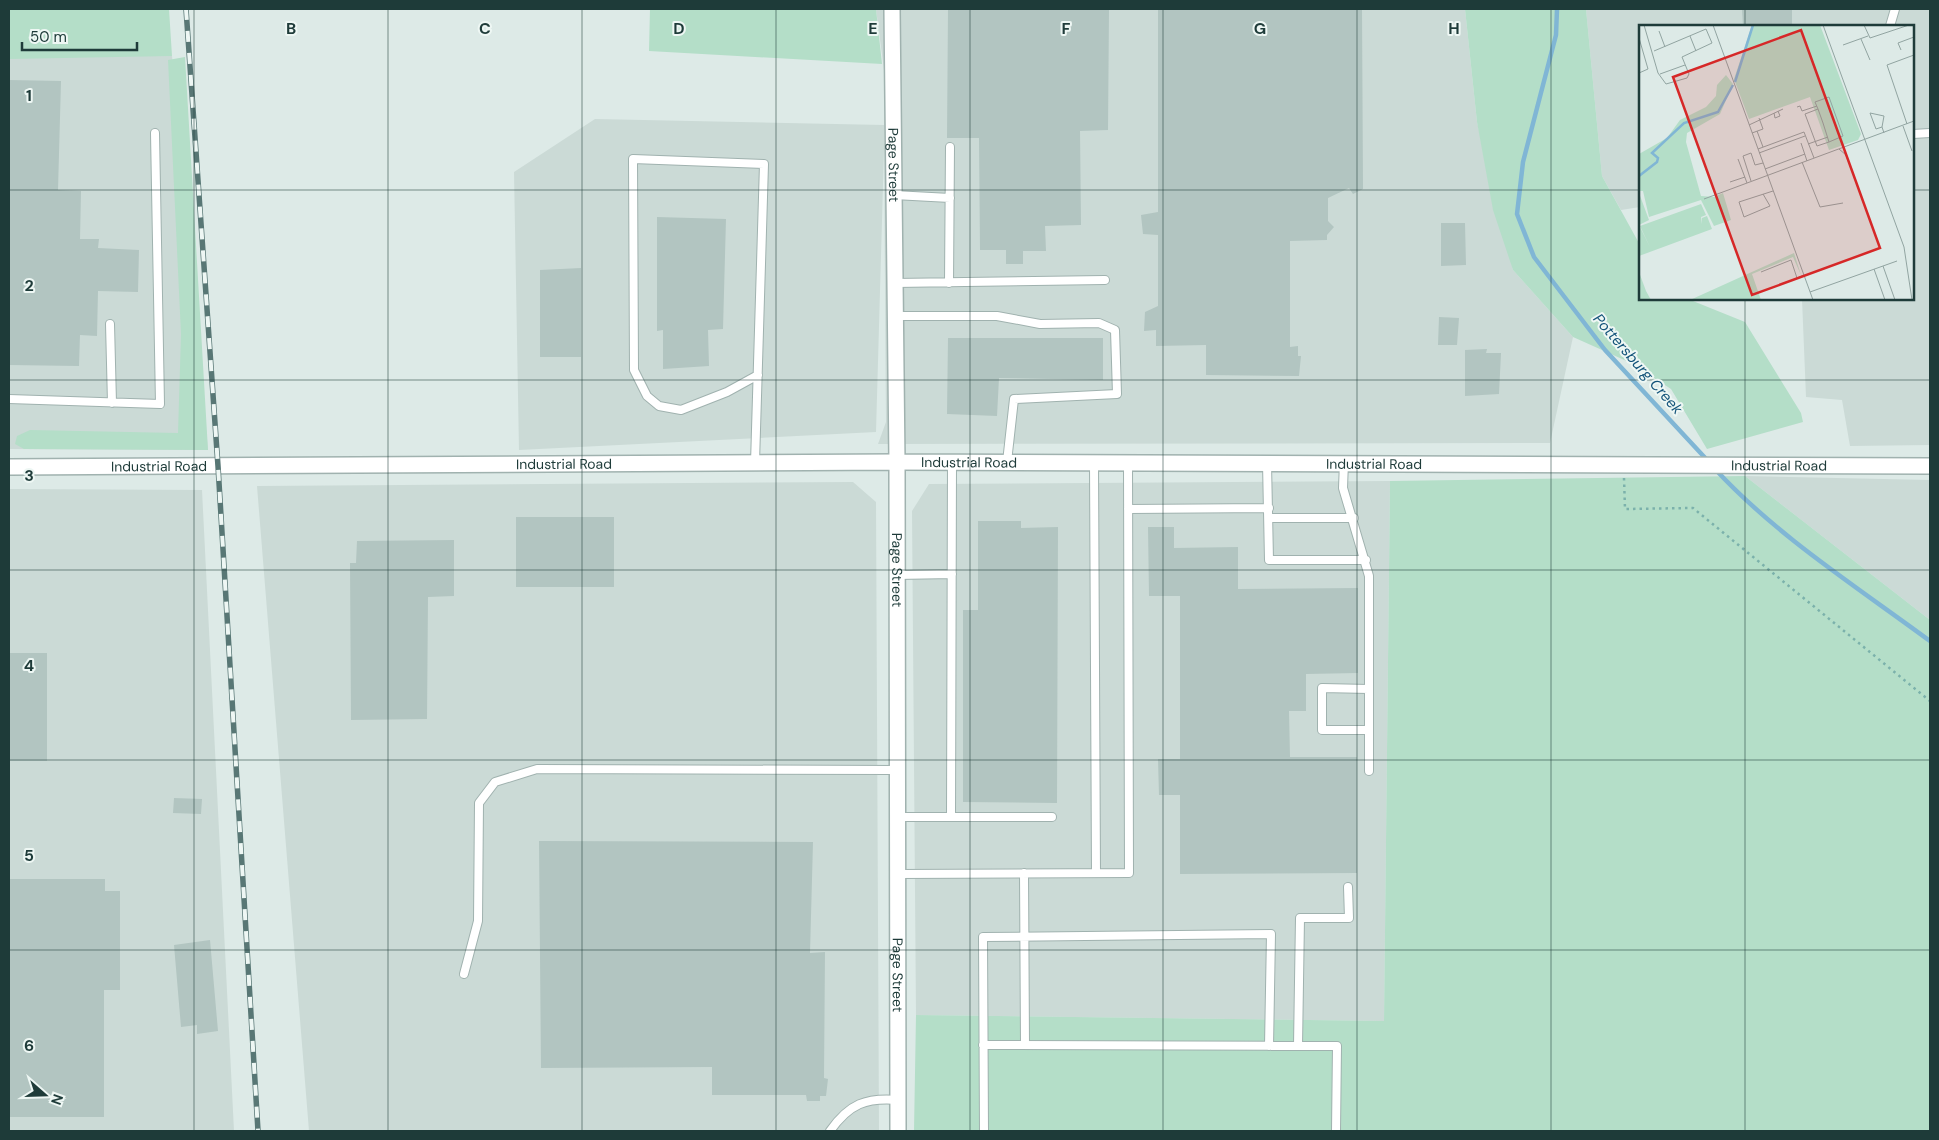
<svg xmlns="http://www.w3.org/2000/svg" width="1939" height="1140" font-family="'DM Sans',sans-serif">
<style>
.built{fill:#cbdad6}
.green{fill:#b4dec8}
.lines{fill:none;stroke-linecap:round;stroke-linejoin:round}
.stream{stroke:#80b6d5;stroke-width:4.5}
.building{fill:#b2c5c1}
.service-casing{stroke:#a0b2af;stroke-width:10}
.minor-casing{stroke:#a0b2af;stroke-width:18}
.tertiary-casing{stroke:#a0b2af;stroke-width:18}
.path{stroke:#7bb1ab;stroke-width:2.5;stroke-dasharray:2.5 4;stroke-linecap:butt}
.service{stroke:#fff;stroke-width:8}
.minor{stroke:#fff;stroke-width:15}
.tertiary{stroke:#fff;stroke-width:15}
.rail-casing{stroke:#587775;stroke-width:5.5}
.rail{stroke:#eef7f4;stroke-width:4;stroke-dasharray:11;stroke-linecap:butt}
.grid{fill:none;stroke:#1e3b39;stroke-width:1;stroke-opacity:0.55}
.labels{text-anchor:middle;stroke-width:4;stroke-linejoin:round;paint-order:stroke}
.street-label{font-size:14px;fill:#1e3b39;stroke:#eef7f4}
.water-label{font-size:15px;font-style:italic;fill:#14547a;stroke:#eef7f4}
.inset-river{fill:none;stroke:#80b6d5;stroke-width:2.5}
.inset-road{fill:none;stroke:#91a4a1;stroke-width:1}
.view{fill:#d62828;fill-opacity:0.15;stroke:#d62828;stroke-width:2.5}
.inset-edge{fill:none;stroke:#1e3b39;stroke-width:2.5}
.grid-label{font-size:16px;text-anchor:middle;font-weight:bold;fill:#1e3b39;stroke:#eef7f4;stroke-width:4;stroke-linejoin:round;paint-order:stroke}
</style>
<rect width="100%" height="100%" fill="#ddeae7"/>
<path class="built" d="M876,9H1465L1477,122L1513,270L1573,337L1550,443L878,444L886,422L884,150L876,432L519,450L514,172L595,119L884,125V70Z
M1586,9H1930V445L1850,446L1842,400L1806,397L1802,299H1913V26H1640V207L1621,210L1602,176Z
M9,56H172L208,450L9,449Z
M1745,476L1930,480V620Z
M1390,481L1384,1021L916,1015L912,511L929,484Z
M853,482L876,502L879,1131H309L257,486Z
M9,489L202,490L234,1131H9Z"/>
<path class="green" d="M9,9H169L172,56L9,59Z
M650,9H876L882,64L649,51Z
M1465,9H1586L1602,176L1640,245V299H1688L1745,322L1801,413L1803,422L1707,449L1671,389L1631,363L1573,337L1513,270L1493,210L1477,122Z
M185,57L208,450L24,449L15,444L17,436L30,430L178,433L181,334L168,60Z
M1745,476L1930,620V1131H914L916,1015L1384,1021L1390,481Z"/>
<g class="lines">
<path class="stream" d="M1557,9L1556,35L1523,162L1517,214L1534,257L1605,350L1708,461
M1715,469C1777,536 1857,587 1930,641"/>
</g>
<path class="building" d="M948,9H1109L1108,130L1080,131L1081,225L1045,226L1046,251H1023V264H1006V250H980L979,138H947Z
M1158,9H1362L1363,189L1353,194L1349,188L1328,198V221L1334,227L1327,235V240L1290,241V347L1298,346V356H1301L1299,376L1206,375V345L1156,346V330L1144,331L1145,312L1158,306V235L1143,234L1141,215L1158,212Z
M1742,9H1792V26H1743Z
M9,80L61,81L58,190L81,191L80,239H99L98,248L139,250L138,292L98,291L97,336L80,335L79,366L9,365Z
M657,217L726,219L723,329L708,330L709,366L663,369V330L657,331Z
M1441,223H1465L1466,265L1441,266Z
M581,268V357H540V270Z
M1439,317L1459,318L1457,345H1438Z
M948,338H1103V380L999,378L997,416L947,414Z
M1487,349L1486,353H1501L1499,394L1465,396V350Z
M516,517H614V587H516Z
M978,521H1021V528L1058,527L1057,803L963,802V610H978Z
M1148,527H1174V548L1238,547V589L1358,588V673L1306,674V711H1289L1290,757H1357V873L1180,874V795H1159L1158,759H1180V596H1149Z
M454,540V596L428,597L427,719L351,720L350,563H356L357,541Z
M9,653H47V761H9Z
M174,798L202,799L201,814L173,813Z
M539,841L813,842L810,953L825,952L824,1078L828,1079L826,1096H820V1101H807L806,1095H712V1067L541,1068Z
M9,879H105V891H120V990H104V1117H9Z
M210,940L218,1031L197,1034V1025L181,1027L174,945Z"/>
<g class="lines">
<defs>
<path id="service" d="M1890,26L1895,9
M1913,134L1930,133
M894,195L950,198
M895,283L1105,280
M949,283L950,147
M895,316H997L1040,324L1099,323L1115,330L1117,394L1014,399L1007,462
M110,324L112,403
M9,399L160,404L155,133
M1094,462L1096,873
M1344,462L1343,488L1369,576V771
M755,463L764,164L633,159L634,370L647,396L659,406L681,410L727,392L758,375
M1267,463L1269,560H1366
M1128,509L1269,508
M1269,518H1354
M897,575L952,574
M1369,730H1322V688L1369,689
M897,817H1052
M951,817L952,462
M1024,873L1025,1045
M897,874L1129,873L1128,463
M464,974L478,921L479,803L495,782L537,769L897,770
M983,1045L1337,1046L1336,1131
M1298,1046L1300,918H1349L1348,887
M830,1131C849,1104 866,1097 899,1100
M984,1131L983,937L1271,934L1269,1046"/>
<g id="minor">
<path id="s1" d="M892,9L897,462L1930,466"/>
</g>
<g id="tertiary">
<path id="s2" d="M9,467L897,462L898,1131"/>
</g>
</defs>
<use href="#service" class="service-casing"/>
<use href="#minor" class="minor-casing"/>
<use href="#tertiary" class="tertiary-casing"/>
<path class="path" d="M1624,478L1625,509L1693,508L1930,701"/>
<use href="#service" class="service"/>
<use href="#minor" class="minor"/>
<use href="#tertiary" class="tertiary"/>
<defs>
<path id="rail" d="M186,9L218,466L258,1131"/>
</defs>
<use href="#rail" class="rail-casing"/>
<use href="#rail" class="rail"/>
</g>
<path class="grid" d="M194,9V1131M388,9V1131M582,9V1131M776,9V1131M970,9V1131M1163,9V1131M1357,9V1131M1551,9V1131M1745,9V26M9,190H1640M1913,190H1930M1745,299V1131M9,380H1930M9,570H1930M9,760H1930M9,950H1930"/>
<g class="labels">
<g class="street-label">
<text dy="5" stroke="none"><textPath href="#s1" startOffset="156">Page Street</textPath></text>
<text dy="5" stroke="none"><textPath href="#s1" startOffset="525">Industrial Road</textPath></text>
<text dy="5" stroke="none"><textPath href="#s1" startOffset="930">Industrial Road</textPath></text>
<text dy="5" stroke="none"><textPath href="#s2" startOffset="555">Industrial Road</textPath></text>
<text dy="5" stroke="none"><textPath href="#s2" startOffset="150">Industrial Road</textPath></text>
<text dy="5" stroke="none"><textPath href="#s1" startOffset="1335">Industrial Road</textPath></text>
<text dy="5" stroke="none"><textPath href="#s2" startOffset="996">Page Street</textPath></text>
<text dy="5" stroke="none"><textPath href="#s2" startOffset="1401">Page Street</textPath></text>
</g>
<g class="water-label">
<text transform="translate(1638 364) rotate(49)" y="5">Pottersburg Creek</text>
</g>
</g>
<g transform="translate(1639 25)">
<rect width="275" height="275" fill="#ddeae7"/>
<path d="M113,0H181L222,109L219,115L190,125L171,72L110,94L95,54ZM87,50L94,59L81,89L48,108L47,117L62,171L75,172L84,168L92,195L75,201L62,175L10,192L4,166H0V129L28,113L41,95L67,82L77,71L78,60ZM0,168L10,195L0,200L11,222L1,201L62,179L67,190L62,192L63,199V193L68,191L73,204L0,231ZM155,228L162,250L154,232L113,249L122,275H51ZM0,247L7,266L12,275H0Z" fill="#b4dec8"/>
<path class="inset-river" d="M96,57L114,0M0,151L18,137L19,133L13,128L45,98L79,87L94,60"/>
<path class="inset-road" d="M5,0L19,48L27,59L48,53L50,49L43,32L73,18L67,4L15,26M74,0L174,275M184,0L265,222L273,275M225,0L231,13L270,0M20,6L26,22M51,11L57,26M0,13L9,44L0,48M222,14L231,35M204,20L229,11M262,25L259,18L275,12M21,49L46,40M158,82L161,81L163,86L178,81M179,84L166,89L178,121L190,117L204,111L190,72L176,77L179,84L184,98L190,117M135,88L136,93L141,91L139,86M268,99L248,40L275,30M110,100L144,84M264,101L273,126M243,102L245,91L231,88L237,104L243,102L245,108M118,106L124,122M113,108L124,104L120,93M162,118L168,136M169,119L189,112M119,124L165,107L175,133M200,124L207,130L219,162M120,128L166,111M99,134L108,158M163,137L181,182L204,178M126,144L166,129M112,156L104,131L112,128L116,140L124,138M91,157L106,152M124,169L131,181L105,192L100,177L134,166M65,174L275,96M244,241L256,275M235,244L246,275M122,247L152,235L158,253L165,250M171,267L258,236"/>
<path class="view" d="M162,5L241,223L113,270L34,52Z"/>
<rect width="275" height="275" class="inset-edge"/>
</g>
<g class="grid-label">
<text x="291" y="34">B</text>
<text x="485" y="34">C</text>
<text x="679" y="34">D</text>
<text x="873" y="34">E</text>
<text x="1066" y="34">F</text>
<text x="1260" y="34">G</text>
<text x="1454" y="34">H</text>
<text x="29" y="101">1</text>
<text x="29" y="291">2</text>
<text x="29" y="481">3</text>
<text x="29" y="671">4</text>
<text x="29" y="861">5</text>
<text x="29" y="1051">6</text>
</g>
<rect width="1939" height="1140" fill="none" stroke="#1e3b39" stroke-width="20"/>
<g transform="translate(45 1095) rotate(110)" stroke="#eef7f4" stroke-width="4" paint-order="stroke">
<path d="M0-4L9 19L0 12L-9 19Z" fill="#1e3b39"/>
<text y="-8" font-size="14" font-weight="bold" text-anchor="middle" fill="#1e3b39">N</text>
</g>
<path d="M22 42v8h115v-8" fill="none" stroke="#1e3b39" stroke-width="2.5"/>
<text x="30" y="42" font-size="15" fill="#1e3b39" stroke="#eef7f4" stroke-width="4" paint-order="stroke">50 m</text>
</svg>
